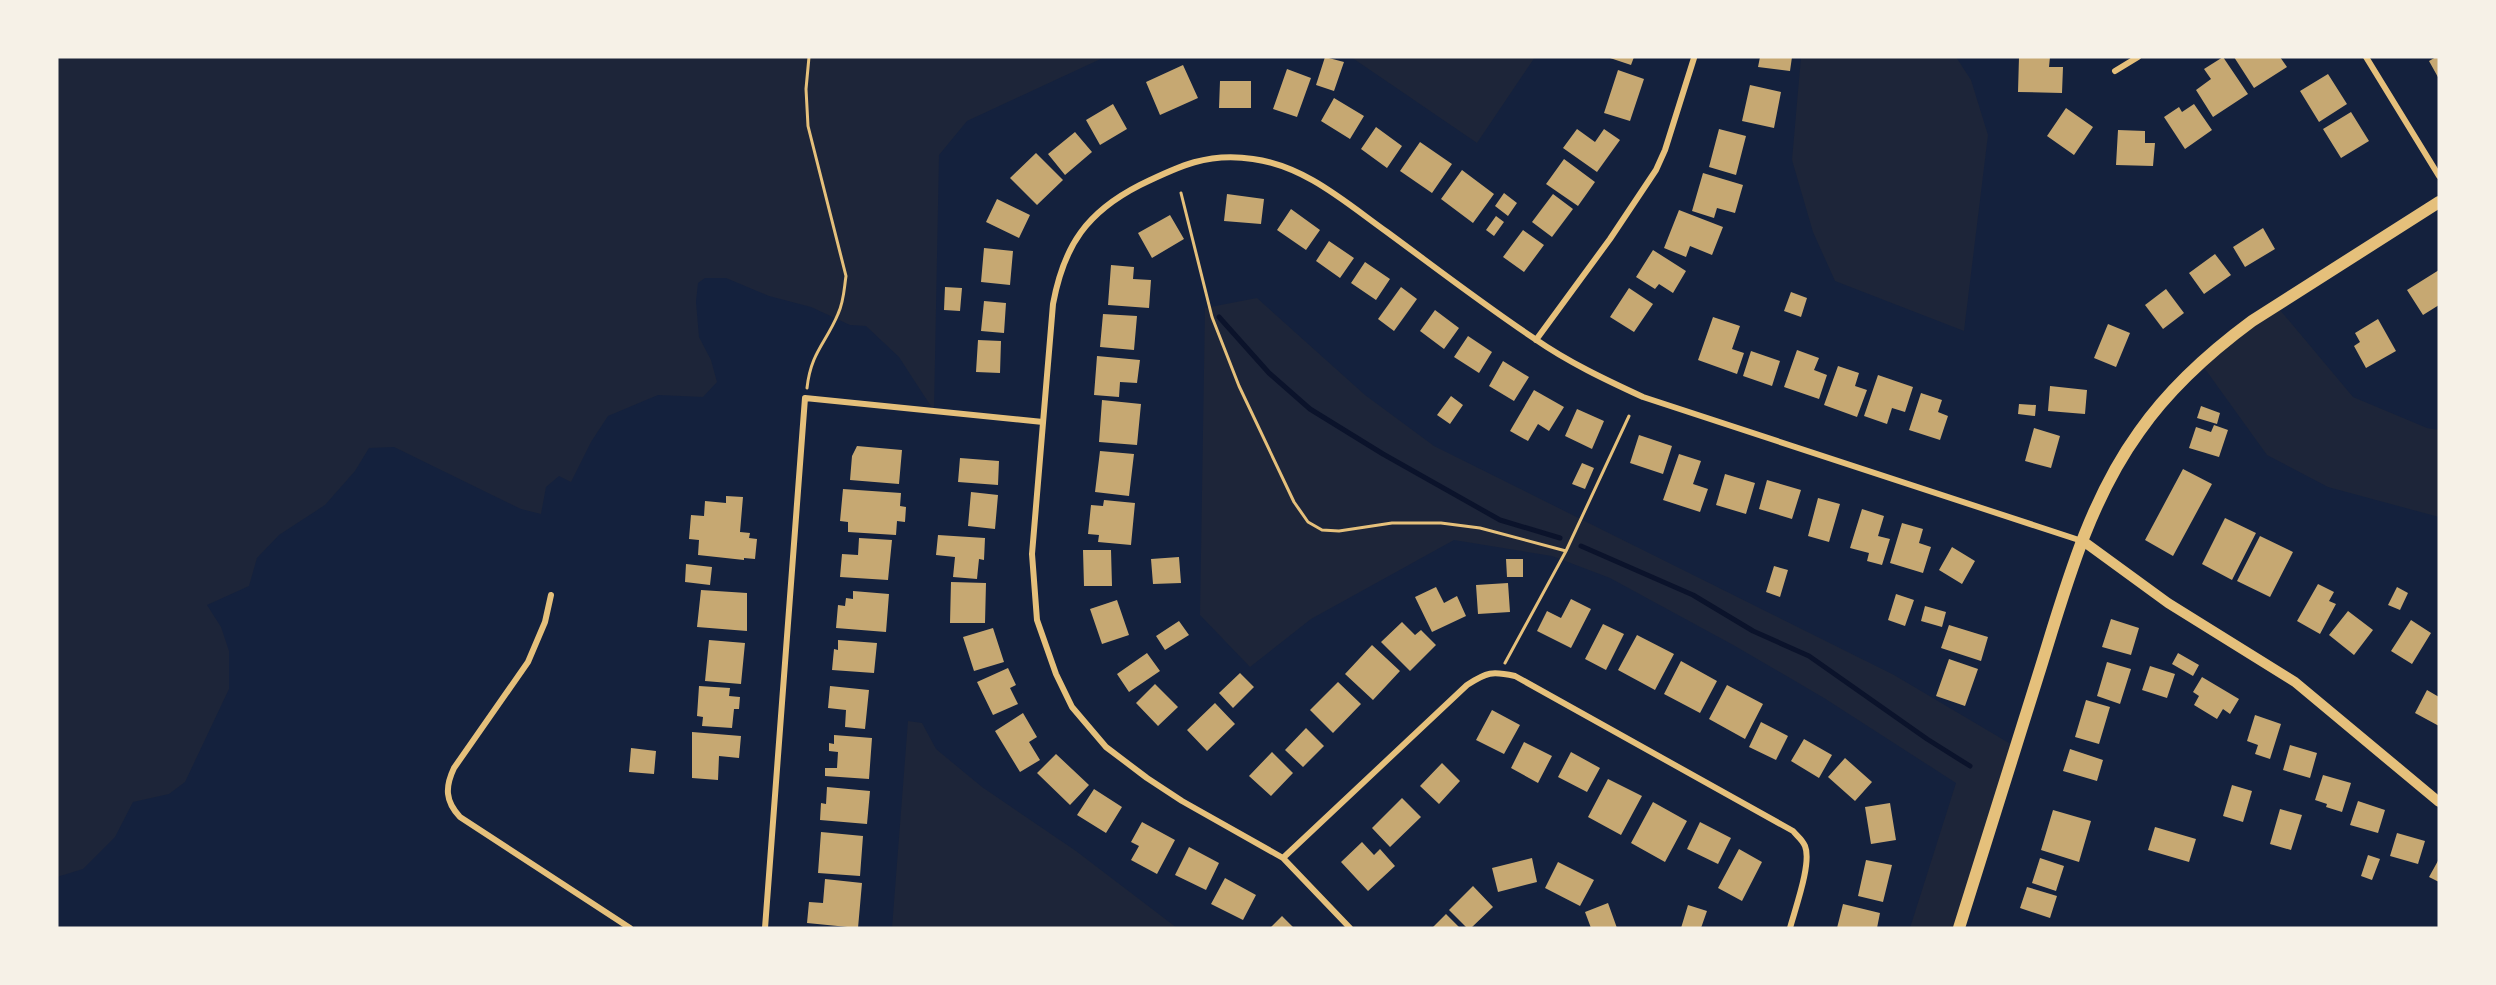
<svg xmlns="http://www.w3.org/2000/svg" width="2496" height="985" font-family="'Titillium Web',sans-serif">
<style>
.green{fill:#1d2539}
.lines{fill:none;stroke-linecap:round;stroke-linejoin:round}
.stream{stroke:#0b132b;stroke-width:5}
.building{fill:#c6a872}
.path{stroke:#e5c07b;stroke-width:3}
.minor{stroke:#e5c07b;stroke-width:6}
.tertiary{stroke:#e5c07b;stroke-width:10}
.secondary{stroke:#e5c07b;stroke-width:12}
</style>
<rect width="100%" height="100%" fill="#14213d"/>
<path class="green" d="M57,57H1105L967,121L939,155L934,411L899,357L866,326L850,325L811,307L769,296L726,278H705L698,283L696,302L699,337L711,360L717,382L703,397L658,395L608,416L591,442L571,482L559,476L546,487L541,514L521,509L394,447L369,448L355,471L325,505L279,535L257,558L249,586L207,605L221,627L229,651V689L185,782L169,794L133,802L115,837L83,869L57,877Z
M1351,57H1535L1477,143Z
M1801,57H1956L1971,80L1988,135L1964,331L1835,281L1813,232L1792,160Z
M1257,298L1365,395L1434,446L1894,675L2014,746L1957,928H1910L1956,783L1824,698L1735,646L1610,578L1552,556L1454,540L1311,619L1250,667L1200,615L1205,308Z
M2275,304L2353,397L2427,428L2439,430V517L2328,487L2267,455L2200,362Z
M908,721L922,723L936,749L982,787L1076,851L1177,928H892Z"/>
<g class="lines">
<path class="stream" d="M1219,317L1269,373L1310,409L1383,454L1500,520L1560,538
M1581,546L1693,595L1753,631L1809,656L1927,739L1970,766"/>
</g>
<path class="building" d="M1325,57L1344,62L1334,91L1316,85Z
M1607,57H1634L1631,65Z
M1760,57H1792L1790,71L1758,67Z
M2019,57H2050L2049,67H2063L2062,93L2018,92Z
M2223,57L2248,94L2213,117L2196,90L2211,79L2204,69Z
M2234,57H2280L2287,67L2254,88Z
M2436,57H2439V79L2429,61Z
M1183,65L1198,98L1160,115L1146,82Z
M1287,69L1311,78L1297,117L1273,109Z
M1618,70L1644,79L1630,121L1604,113Z
M2328,74L2347,104L2319,122L2300,91Z
M1220,81H1251V108H1219Z
M1750,85L1781,92L1774,128L1742,121Z
M1334,98L1364,116L1350,139L1321,121Z
M1113,104L1127,129L1100,145L1086,120Z
M2194,104L2212,130L2185,149L2164,117L2179,107L2182,112Z
M2066,108L2093,127L2074,155L2047,136Z
M2351,112L2369,141L2341,158L2323,129Z
M1376,127L1402,146L1387,168L1361,149Z
M1577,129L1595,142L1604,129L1620,140L1597,172L1563,148Z
M1719,129L1746,136L1736,175L1709,167Z
M2118,130L2145,131V143H2155L2153,166L2116,165Z
M1075,132L1092,152L1065,175L1048,154Z
M1420,142L1452,164L1432,193L1400,171Z
M1036,153L1063,180L1037,205L1010,178Z
M1564,159L1595,182L1578,206L1546,184Z
M1462,170L1494,194L1473,223L1441,199Z
M1703,173L1743,185L1735,213L1717,208L1714,218L1692,211Z
M1504,193L1517,203L1508,216L1495,206Z
M1227,194L1264,199L1261,224L1224,221Z
M1553,194L1573,209L1552,237L1532,222Z
M997,199L1030,215L1019,238L986,222Z
M1291,209L1320,230L1306,250L1277,230Z
M1679,210L1723,227L1712,255L1690,246L1686,257L1664,248Z
M1170,215L1184,239L1152,258L1138,233Z
M1496,216L1504,222L1494,236L1486,230Z
M2263,228L2275,249L2245,267L2233,247Z
M1523,230L1544,245L1524,272L1503,257Z
M1329,241L1354,258L1340,278L1316,261Z
M984,248L1013,251L1010,285L981,282Z
M1653,250L1686,271L1673,293L1659,284L1655,289L1636,277Z
M2215,254L2231,275L2204,294L2189,273Z
M1365,262L1390,279L1376,300L1351,283Z
M1111,265L1134,267L1133,279L1151,280L1149,308L1108,305Z
M2439,270V305L2423,315L2407,290Z
M945,287L962,288L960,311L944,310Z
M1401,287L1417,299L1394,331L1378,319Z
M1629,288L1653,304L1634,332L1610,317Z
M2166,289L2184,313L2163,329L2145,305Z
M1791,292L1807,298L1801,317L1784,311Z
M984,301L1006,303L1004,333L981,331Z
M1435,310L1459,328L1444,349L1420,331Z
M1103,314L1137,316L1134,350L1100,347Z
M1713,317L1740,326L1732,349L1744,353L1737,374L1698,360Z
M2378,319L2396,351L2366,368L2354,346L2360,342L2355,333Z
M2108,324L2130,333L2116,367L2094,358Z
M1468,336L1492,352L1479,373L1454,357Z
M978,340L1001,341L1000,373L976,372Z
M1797,350L1819,358L1814,370L1827,375L1819,399L1784,387Z
M1751,351L1780,361L1772,386L1743,376Z
M1097,356L1140,360L1137,383L1120,382L1119,397L1094,395Z
M1503,361L1529,377L1514,401L1489,386Z
M1838,366L1859,373L1855,386L1867,390L1857,417L1824,405Z
M1878,375L1913,387L1905,412L1892,408L1887,424L1864,416Z
M2050,386L2087,390L2085,414L2048,411Z
M1534,390L1564,407L1549,431L1538,424L1528,441L1510,431Z
M1921,393L1942,400L1938,412L1948,416L1940,440L1909,430Z
M1451,396L1463,405L1450,424L1437,415Z
M1102,400L1141,404L1137,445L1099,442Z
M2019,404L2036,405L2035,416L2018,414Z
M2201,406L2220,413L2217,424L2197,418Z
M1577,409L1604,421L1592,449L1565,436Z
M2214,425L2228,430L2219,457L2189,448L2196,427L2211,432Z
M2034,428L2060,436L2051,468L2025,461Z
M1639,435L1672,446L1663,474L1630,463Z
M857,446L902,450L899,484L850,480L852,456Z
M1100,451L1134,454L1129,496L1095,492Z
M1679,454L1701,461L1693,484L1708,489L1700,512L1663,500Z
M960,458L999,461L998,485L958,482Z
M1582,463L1594,468L1585,489L1572,484Z
M2183,469L2212,484L2173,556L2145,540Z
M1725,474L1755,483L1746,514L1716,505Z
M1767,480L1801,490L1792,519L1759,509Z
M843,489L901,493L900,506L906,507L905,522L897,521L896,535L848,532V522L840,521Z
M971,492L998,495L995,529L968,526Z
M726,496L743,497L740,532L750,533L749,538L757,539L755,559L744,558V560L698,555L699,540L689,539L691,515L704,516L705,501L726,503Z
M1818,498L1840,504L1829,542L1808,536Z
M1104,500L1135,503L1131,545L1098,542L1099,535L1088,534L1091,505L1103,506Z
M1862,509L1884,516L1878,536L1890,539L1882,565L1867,561L1869,553L1850,548Z
M2225,518L2256,533L2232,580L2202,564Z
M1902,523L1923,529L1919,543L1931,547L1923,573L1890,563Z
M938,535L985,538L984,560L979,559L977,579L953,577L955,557L936,555Z
M2260,536L2293,552L2270,597L2237,581Z
M859,538L892,540L888,580L840,577L842,554L858,555Z
M1952,547L1975,561L1962,584L1939,570Z
M1083,550H1111L1112,586H1084Z
M1179,557L1181,583L1153,584L1151,559Z
M1506,559H1523V577H1507Z
M686,564L712,567L710,585L685,582Z
M1774,566L1788,570L1780,597L1766,592Z
M951,582L986,583L985,623H950Z
M1508,583L1510,612L1478,614L1476,585Z
M2318,584L2334,592L2329,601L2336,604L2320,634L2297,621Z
M1436,587L1444,603L1457,596L1466,616L1432,632L1415,597Z
M2397,587L2408,593L2400,610L2388,605Z
M701,590L747,593V631L697,627Z
M853,591L889,594L886,632L836,628L838,605L845,606L846,598L853,599Z
M1896,594L1914,600L1905,626L1888,620Z
M1571,599L1591,609L1571,648L1537,631L1547,611L1561,618Z
M1117,600L1129,635L1102,644L1090,609Z
M1925,606L1946,612L1942,627L1921,621Z
M2348,611L2373,630L2354,655L2329,635Z
M2111,619L2139,628L2131,655L2102,647Z
M2411,620L2431,633L2412,664L2391,651Z
M1179,621L1189,635L1165,650L1156,636Z
M1402,622L1415,635L1421,630L1436,645L1410,671L1381,642Z
M1603,624L1624,634L1606,670L1585,659Z
M1949,625L1988,637L1981,661L1941,648Z
M993,628L1004,662L974,671L963,637Z
M1637,635L1674,654L1655,690L1618,670Z
M709,640L745,643L741,684L705,681Z
M838,640L877,643L874,673L832,670L834,649L838,650Z
M1372,645L1400,671L1373,700L1345,674Z
M1147,653L1160,671L1129,692L1117,674Z
M2178,653L2199,665L2193,676L2172,664Z
M1949,659L1978,669L1965,706L1936,696Z
M1681,661L1717,681L1700,713L1664,694Z
M2107,662L2131,669L2120,704L2097,696Z
M2150,666L2175,674L2167,698L2142,690Z
M1008,668L1016,685L1010,688L1018,704L993,715L977,682Z
M1240,673L1254,687L1233,708L1219,693Z
M2202,677L2239,699L2230,714L2223,709L2217,719L2194,705L2199,696L2193,692Z
M1338,682L1361,704L1333,733L1310,710Z
M1155,684L1178,707L1158,726L1136,703Z
M1727,685L1763,704L1745,739L1709,719Z
M699,686L730,688L729,696L740,697L739,709H734L732,728L702,726L703,717L697,716Z
M830,686L869,690L865,729L845,727L846,710L828,708Z
M2427,690L2439,697V726L2415,713Z
M2086,700L2110,707L2099,744L2075,737Z
M1215,703L1235,724L1207,751L1187,730Z
M1492,710L1520,725L1504,754L1476,740Z
M1023,713L1037,737L1029,742L1040,760L1020,772L995,731Z
M2255,715L2281,724L2270,759L2255,754L2258,745L2247,741Z
M1761,722L1788,736L1776,760L1749,747Z
M1306,728L1324,746L1303,767L1285,750Z
M692,732L741,736L739,758L719,756L718,780L692,778Z
M834,735L872,738L869,779L825,776V768H837L838,752L829,751V743L834,744Z
M1804,739L1832,755L1819,778L1791,761Z
M1524,742L1552,756L1538,783L1511,768Z
M2290,745L2317,753L2310,778L2283,770Z
M631,748L656,751L654,774L629,772Z
M2070,749L2103,760L2097,781L2063,771Z
M1272,752L1293,773L1271,796L1249,776Z
M1571,752L1600,768L1587,792L1558,777Z
M1056,754L1089,785L1070,805L1037,773Z
M1845,758L1872,782L1855,801L1828,777Z
M1442,763L1460,781L1439,804L1420,786Z
M2323,775L2351,783L2342,812L2326,807L2327,804L2315,800Z
M1608,779L1642,796L1621,835L1588,817Z
M2232,785L2252,791L2243,822L2223,816Z
M827,787L870,791L867,824L820,820L821,803L826,804Z
M1094,789L1122,807L1106,833L1077,815Z
M1402,798L1421,817L1390,847L1372,828Z
M2358,801L2385,810L2378,833L2350,825Z
M1653,802L1687,821L1665,862L1631,843Z
M1890,803L1896,840L1871,844L1865,807Z
M2280,809L2302,815L2291,850L2270,844Z
M2053,810L2091,821L2079,862L2041,850Z
M1142,822L1175,840L1157,874L1131,860L1139,846L1131,842Z
M1700,822L1731,838L1718,864L1687,849Z
M2155,827L2196,839L2189,862L2148,850Z
M821,832L863,836L860,876L818,873Z
M2397,833L2425,841L2418,864L2390,856Z
M1362,842L1374,855L1380,849L1395,866L1368,891L1341,862Z
M1189,847L1219,863L1206,890L1175,875Z
M1739,849L1762,862L1742,901L1718,888Z
M2368,855L2380,859L2372,880L2361,876Z
M1532,858L1537,882L1498,892L1492,868Z
M2040,858L2064,866L2056,891L2032,883Z
M2439,859V882L2429,877Z
M1866,860L1892,865L1883,902L1858,896Z
M1558,862L1594,880L1580,906L1545,888Z
M1225,878L1256,895L1243,920L1211,904Z
M825,879L862,883L858,928L807,923L809,902L823,903Z
M1473,886L1493,907L1471,928H1467L1449,910Z
M2027,887L2057,896L2050,918L2020,908Z
M1608,903L1617,928H1591L1585,912Z
M1843,904L1880,913L1877,928H1837Z
M1688,905L1707,911L1701,928H1681Z
M1446,914L1460,928H1432Z
M1282,916L1294,928H1270Z"/>
<g class="lines">
<path class="path" d="M1181,193L1212,317L1239,386L1294,502L1308,522L1322,530L1339,531L1392,523H1441L1480,528L1566,551
M807,388C811,352 826,343 838,314C844,301 844,289 846,276L808,126L806,89L809,57
M1505,663L1566,551L1629,416"/>
<path class="minor" d="M2366,57L2439,176
M2115,71L2138,57
M1536,340L1610,239L1656,170L1665,150L1694,58
M551,595L545,622L528,662L454,768C445,787 445,801 460,817L630,928
M1283,858L1467,685C1487,672 1492,671 1515,676L1793,831C1797,836 1802,839 1805,846C1812,863 1795,909 1790,928
M765,928L805,398L1043,422
M1350,928L1283,858L1182,801L1147,778L1106,747L1072,707L1056,674L1037,620L1032,554L1053,304C1064,245 1087,212 1140,185C1179,166 1208,152 1253,159C1305,166 1345,202 1387,232C1436,268 1484,305 1535,339C1568,362 1606,380 1643,397L2082,541"/>
<path class="tertiary" d="M2083,541L2168,603L2295,682L2439,802"/>
<path class="secondary" d="M1959,928C1986,844 2012,760 2038,676C2064,593 2087,504 2139,432C2169,389 2210,352 2252,321L2439,202"/>
</g>
<rect width="2496" height="985" fill="none" stroke="#f6f1e7" stroke-width="117"/>
</svg>
